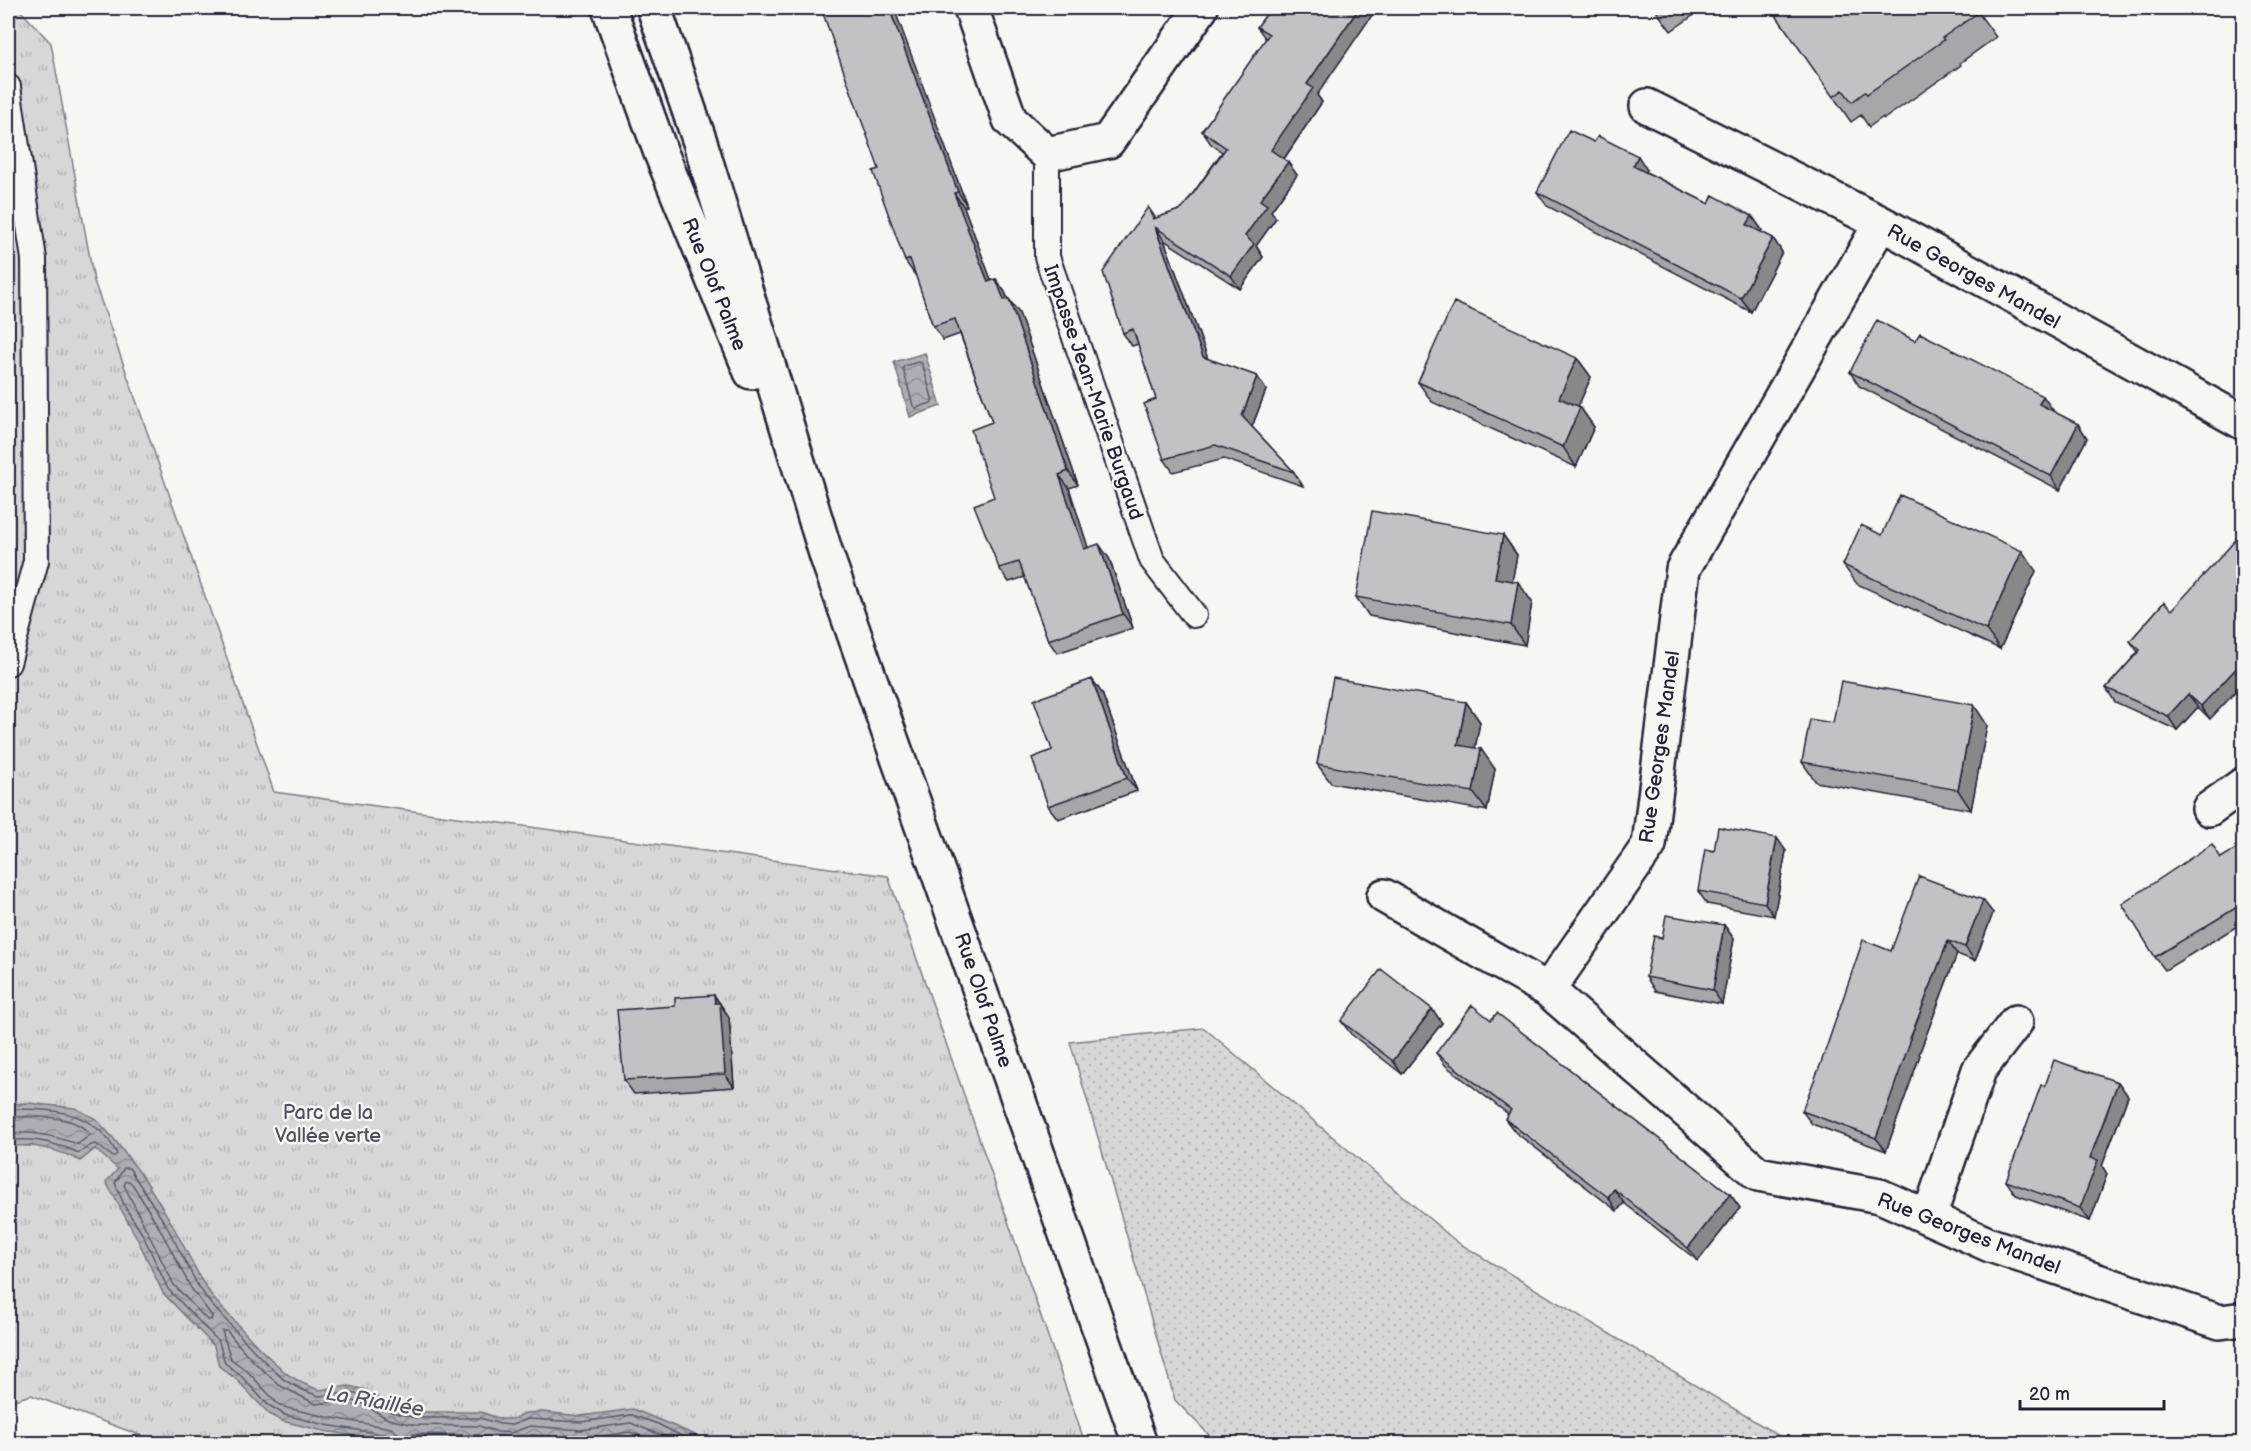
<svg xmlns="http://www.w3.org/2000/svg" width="2251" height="1451" font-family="'Balsamiq Sans',sans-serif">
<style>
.grass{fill:url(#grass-dots);stroke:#7c7c89;stroke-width:1.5}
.park{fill:url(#park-tufts);stroke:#7c7c89;stroke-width:1.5}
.water{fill:url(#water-waves);stroke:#757583;stroke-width:1.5}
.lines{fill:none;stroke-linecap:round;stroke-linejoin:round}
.shore{stroke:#5a5a6b;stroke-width:1.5}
.service-casing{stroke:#22223b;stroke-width:28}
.minor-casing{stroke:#22223b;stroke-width:38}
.secondary-casing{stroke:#22223b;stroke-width:38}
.service{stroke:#f6f6f2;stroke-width:24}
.minor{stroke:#f6f6f2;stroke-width:33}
.secondary{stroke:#f6f6f2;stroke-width:33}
.wall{fill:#a7a7a9;stroke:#22223b;stroke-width:1.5}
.shaded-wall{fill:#888889;stroke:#22223b;stroke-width:1.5}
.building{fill:#c2c2c4;stroke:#22223b;stroke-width:1.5}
.labels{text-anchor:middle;stroke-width:5;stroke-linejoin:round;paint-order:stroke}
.street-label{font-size:20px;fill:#22223b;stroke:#f6f6f2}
.park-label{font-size:20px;fill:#4f4f62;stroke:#f6f6f2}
.water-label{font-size:21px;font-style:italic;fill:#535365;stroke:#f6f6f2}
</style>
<defs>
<pattern id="grass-dots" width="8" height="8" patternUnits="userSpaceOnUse" patternTransform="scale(1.5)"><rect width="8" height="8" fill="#d7d7d7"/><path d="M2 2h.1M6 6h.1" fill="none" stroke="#b8b8b9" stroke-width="1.8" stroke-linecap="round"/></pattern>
<pattern id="park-tufts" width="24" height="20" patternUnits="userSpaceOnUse" patternTransform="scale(1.5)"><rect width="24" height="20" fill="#d7d7d7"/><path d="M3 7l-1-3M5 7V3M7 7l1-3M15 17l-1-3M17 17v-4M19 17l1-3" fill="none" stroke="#b8b8b9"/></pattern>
<pattern id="water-waves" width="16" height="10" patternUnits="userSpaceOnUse" patternTransform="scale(1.5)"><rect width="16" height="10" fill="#adadb3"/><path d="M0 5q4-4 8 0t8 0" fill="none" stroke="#8c8c93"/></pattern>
</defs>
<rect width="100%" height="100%" fill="#f6f6f2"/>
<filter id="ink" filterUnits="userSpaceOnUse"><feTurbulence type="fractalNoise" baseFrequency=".0167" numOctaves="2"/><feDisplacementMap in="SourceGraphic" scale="12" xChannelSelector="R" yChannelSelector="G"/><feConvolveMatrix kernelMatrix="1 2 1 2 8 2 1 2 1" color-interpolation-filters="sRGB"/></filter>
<g filter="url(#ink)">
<path class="grass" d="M1204,1028L1457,1242L1791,1443H1217L1175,1400L1070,1042Z"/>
<path class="park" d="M8,8H18L51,43L94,281L274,792L888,876L1085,1443L164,1444L31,1395L8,1402Z"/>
<path class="water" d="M925,353L941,406L910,417L894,362Z
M28,1103L75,1108L96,1119L114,1139L144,1178L171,1222L202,1281L214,1299L260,1349L287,1374L302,1383L319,1390L349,1386L365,1390L393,1407L417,1412H481L501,1419H513L525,1413L542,1412L581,1416L633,1409L693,1434L708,1443H401L324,1431L282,1421L270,1415L238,1381L219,1366L214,1346L163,1293L137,1238L106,1182L118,1169L95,1149L80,1161C58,1149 32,1143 8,1147V1104Z"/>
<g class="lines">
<path class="shore" d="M918,362L922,363L933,401L931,403L916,408L913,406L903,368L904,366Z
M8,1109C52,1109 95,1109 117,1154L113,1157L96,1144L91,1145L79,1153C57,1143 31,1137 8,1141
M8,1117C30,1117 76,1113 90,1135L78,1144C55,1137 32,1130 8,1134
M126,1181H129L133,1185L160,1229L191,1288L212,1316L211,1320H207L174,1285L124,1185Z
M393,1444V1438L388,1435L326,1425L285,1415L267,1404L242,1377L225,1363L219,1342L168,1289L143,1235L125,1207L115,1183L124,1168H129L166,1225L197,1284L210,1303L256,1353L283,1379L300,1389L319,1396L348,1393L363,1395L391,1412L416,1418H480L500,1424L512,1425L528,1419L581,1422L632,1415L658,1424L697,1444
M401,1444L399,1434L391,1428L327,1417L287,1408L278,1404L247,1371L231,1359L222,1331H227L250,1358L279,1385L316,1404L349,1400L361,1403L388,1419L414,1425L479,1426L498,1432L511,1433L530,1426L581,1430L631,1423L682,1444
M410,1444V1436L412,1434L478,1435L497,1441L512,1442L532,1435L581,1439L630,1432L661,1444"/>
<defs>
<path id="service" d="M8,87L34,259L36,561L8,663
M1047,154V257L1152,560L1194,615"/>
<path id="minor" d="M971,8L1010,120L1047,154L1108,141L1201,8
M1647,106L1881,223L2244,423
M2209,809L2244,784
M1384,896L1548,990L1758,1174L1880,1196L1990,1245L2220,1322L2244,1319
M1548,990L1649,845L1683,569L1881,223
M1929,1217L1979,1070L2016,1022"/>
<path id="secondary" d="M609,8L661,153L751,372
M654,8L700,142L827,557L1140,1444"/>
</defs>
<use href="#service" class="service-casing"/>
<use href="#minor" class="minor-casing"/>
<use href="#secondary" class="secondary-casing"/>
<use href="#service" class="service"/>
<use href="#minor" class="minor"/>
<use href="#secondary" class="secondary"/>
</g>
<path class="wall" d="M1271,8L1317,95L1322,102L1284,159L1297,175L1271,211L1276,218L1256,246L1263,257L1240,289L1164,240L1208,359L1257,376L1266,390L1252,427L1294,472L1303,486L1224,459L1173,472L1164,459L1156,399L1138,344L1132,346L1123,333L1156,218L1182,209L1222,152L1211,144L1202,131L1266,39L1257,27Z
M1654,8H1704L1671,31Z
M1771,8H1975L1996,37L1960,63L1961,65L1884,119L1883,117L1869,127L1861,115L1851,122Z
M898,21L967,206L964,207L991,280L996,279L1005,292L1008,299L1019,313L1078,485L1069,488L1088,548L1109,558L1133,628L1057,653L1048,640L1025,577L1009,582L999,568L994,497L992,422L960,334L943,340L933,326L916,275H915L905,261L879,169Z
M1647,170L1646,172L1709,204L1752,216L1762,230L1761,232L1773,238L1782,252L1751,312L1547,206L1537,192Z
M1915,341L2053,410L2052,411L2078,424L2087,438L2060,490L1859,386L1850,372Z
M1577,358L1591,377L1578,406L1580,407L1594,427L1576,467L1432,402L1418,382Z
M1503,535L1517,555L1512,581L1532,602L1525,645L1369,616L1356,597Z
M1882,535L2036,571L2000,649L1857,584L1843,565Z
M2164,602L2210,719L2198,707L2177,730L2115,702L2106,688L2138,652L2130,641Z
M1102,693L1137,791L1058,819L1048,806L1052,750Z
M1466,702L1480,722L1475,748L1495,769L1487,811L1331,783L1317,764Z
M1833,723L1987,725L1971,810L1816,782L1802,762Z
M2244,844V922L2165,970L2155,957L2222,858Z
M1714,851H1786L1774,916L1707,904L1698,891Z
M1993,913L1975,961L1957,954L1919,1054L1920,1055L1886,1151L1812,1124L1802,1111L1891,951Z
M1724,925L1734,939L1722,1004L1655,991L1646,977L1662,938Z
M714,995L729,1017L734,1087L634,1094L624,1080L675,1006Z
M1432,1009L1442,1023L1402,1074L1351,1034L1341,1021Z
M1491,1020L1730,1194L1740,1208L1698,1261L1624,1203L1617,1211L1515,1132L1505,1119L1508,1114L1446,1066L1436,1053Z
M2118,1082L2128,1096L2102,1166L2107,1174L2090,1221L2016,1195L2006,1181L2045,1086Z"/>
<path class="shaded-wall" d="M889,8H894L967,206L958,192Z
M1359,8H1377L1317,95L1322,102L1281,163L1271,150L1307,84Z
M1638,156L1647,170L1642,179L1633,166Z
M1288,162L1297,175L1271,211L1276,218L1256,246L1263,257L1240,289L1231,276L1245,236L1260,200Z
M954,193L964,207L997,296L988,282Z
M1148,207L1157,220L1153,219Z
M1752,216L1762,230L1757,239L1747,225Z
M1155,227L1164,240L1212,370L1203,357Z
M1773,238L1782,252L1751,312L1741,298Z
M996,279L1005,292L1013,314L1004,300Z
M1009,299L1019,313L1078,485L1068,471Z
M1577,358L1591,377L1573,418L1559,398Z
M1257,376L1266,390L1251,429L1242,416Z
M2043,396L2053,410L2049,418L2039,404Z
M1580,407L1594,427L1576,467L1563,447Z
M2078,424L2087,438L2060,490L2051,476Z
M1059,475L1069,488L1093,563L1084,549Z
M1503,535L1517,555L1509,598L1495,578Z
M1099,544L1109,558L1133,628L1123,614Z
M2022,551L2036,571L2000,649L1986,630Z
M1518,582L1532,602L1525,645L1511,625Z
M2244,660V683L2210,719L2201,706Z
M1092,679L1102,693L1137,791L1127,778Z
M2188,694L2198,707L2177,730L2168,716Z
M1466,702L1480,722L1472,765L1458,745Z
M1974,705L1987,725L1971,810L1958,790Z
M1481,749L1495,769L1487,811L1473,792Z
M1777,838L1786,851L1774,916L1765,903Z
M1983,900L1993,913L1975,961L1965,947Z
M1724,925L1734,939L1722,1004L1713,990Z
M1948,941L1957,954L1919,1054L1920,1055L1886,1151L1876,1138L1909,1041Z
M714,995L729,1017L734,1087L725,1074Z
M1432,1009L1442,1023L1402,1074L1393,1061Z
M2118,1082L2128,1096L2102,1166L2107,1174L2090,1221L2080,1208L2090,1158Z
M1614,1189L1624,1203L1617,1211L1608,1197Z
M1730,1194L1740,1208L1698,1261L1688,1248Z"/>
<path class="building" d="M821,8H889L958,192L954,193L988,282L996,279L1004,300L1009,299L1068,471L1059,475L1084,549L1099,544L1123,614L1048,640L1019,562L999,568L974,505L994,497L971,430L992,422L955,319L933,326L910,259L905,261L873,171L879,169Z
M1271,8H1359L1307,84L1313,88L1271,150L1288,162L1260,200L1267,205L1245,236L1254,244L1231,276L1155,227L1203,357L1257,376L1242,416L1294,472L1215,445L1164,459L1144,404L1156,399L1133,329L1123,333L1103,272L1148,207L1153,219L1182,209L1226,148L1202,131L1269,34L1257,27Z
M1771,8H1975L1979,12L1942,38L1944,40L1867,94L1865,92L1852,102L1843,90L1833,97Z
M1569,130L1594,142L1598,136L1638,156L1633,166L1709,204L1713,195L1752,216L1747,225L1773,238L1741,298L1537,192Z
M1454,302L1577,358L1559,398L1580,407L1563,447L1418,382Z
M1877,320L1915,341L1920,333L2043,396L2039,404L2078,424L2051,476L1850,372Z
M1900,495L2022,551L1986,630L1843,565L1861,525L1882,535Z
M1372,511L1503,535L1495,578L1518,582L1511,625L1356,597Z
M2244,531V660L2201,706L2188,694L2168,716L2106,688L2140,650L2130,641L2164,602L2172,610Z
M1333,678L1466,702L1458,745L1481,749L1473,792L1317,764Z
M1092,679L1127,778L1048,806L1032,758L1052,750L1034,700Z
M1841,681L1974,705L1958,790L1802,762L1810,719L1833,723Z
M1718,827L1777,838L1765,903L1698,891L1705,849L1714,851Z
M2212,844L2221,858L2244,844V903L2155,957L2122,904Z
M1919,876L1983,900L1965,947L1948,941L1909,1041L1910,1042L1876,1138L1802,1111L1821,1063L1863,940L1891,951Z
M1666,915L1724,925L1713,990L1646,977L1654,936L1662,938Z
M1381,969L1432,1009L1393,1061L1341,1021Z
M714,995L715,1003H720L725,1074L624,1080L617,1010L675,1006V998Z
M1472,1005L1491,1020L1497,1013L1730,1194L1688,1248L1614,1189L1608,1197L1505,1119L1511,1110L1436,1053Z
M2054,1060L2118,1082L2090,1158L2098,1160L2080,1208L2006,1181L2041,1085L2045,1086Z"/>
</g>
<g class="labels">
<g class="street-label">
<text transform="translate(1974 276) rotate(29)" y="7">Rue Georges Mandel</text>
<text transform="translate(715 284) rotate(68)" y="7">Rue Olof Palme</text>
<text transform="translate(1094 392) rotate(71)" y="7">Impasse Jean-Marie Burgaud</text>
<text transform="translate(1659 747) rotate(-82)" y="7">Rue Georges Mandel</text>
<text transform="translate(984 1000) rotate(71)" y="7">Rue Olof Palme</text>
<text transform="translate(1969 1233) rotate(21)" y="7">Rue Georges Mandel</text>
</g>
<g class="park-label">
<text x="328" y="1119">Parc de la<tspan x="328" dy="23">Vallée verte</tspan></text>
</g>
<g class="water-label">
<text transform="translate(375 1401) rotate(10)" y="7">La Riaillée</text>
</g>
</g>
<rect width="2251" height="1451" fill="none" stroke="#f6f6f2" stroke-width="30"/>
<rect x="15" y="15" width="2221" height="1421" fill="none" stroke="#22223b" stroke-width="2" filter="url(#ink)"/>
<path d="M2020 1400v9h144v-9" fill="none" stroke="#22223b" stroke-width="3"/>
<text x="2029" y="1400" font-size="18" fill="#22223b" stroke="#f6f6f2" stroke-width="4.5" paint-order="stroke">20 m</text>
</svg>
